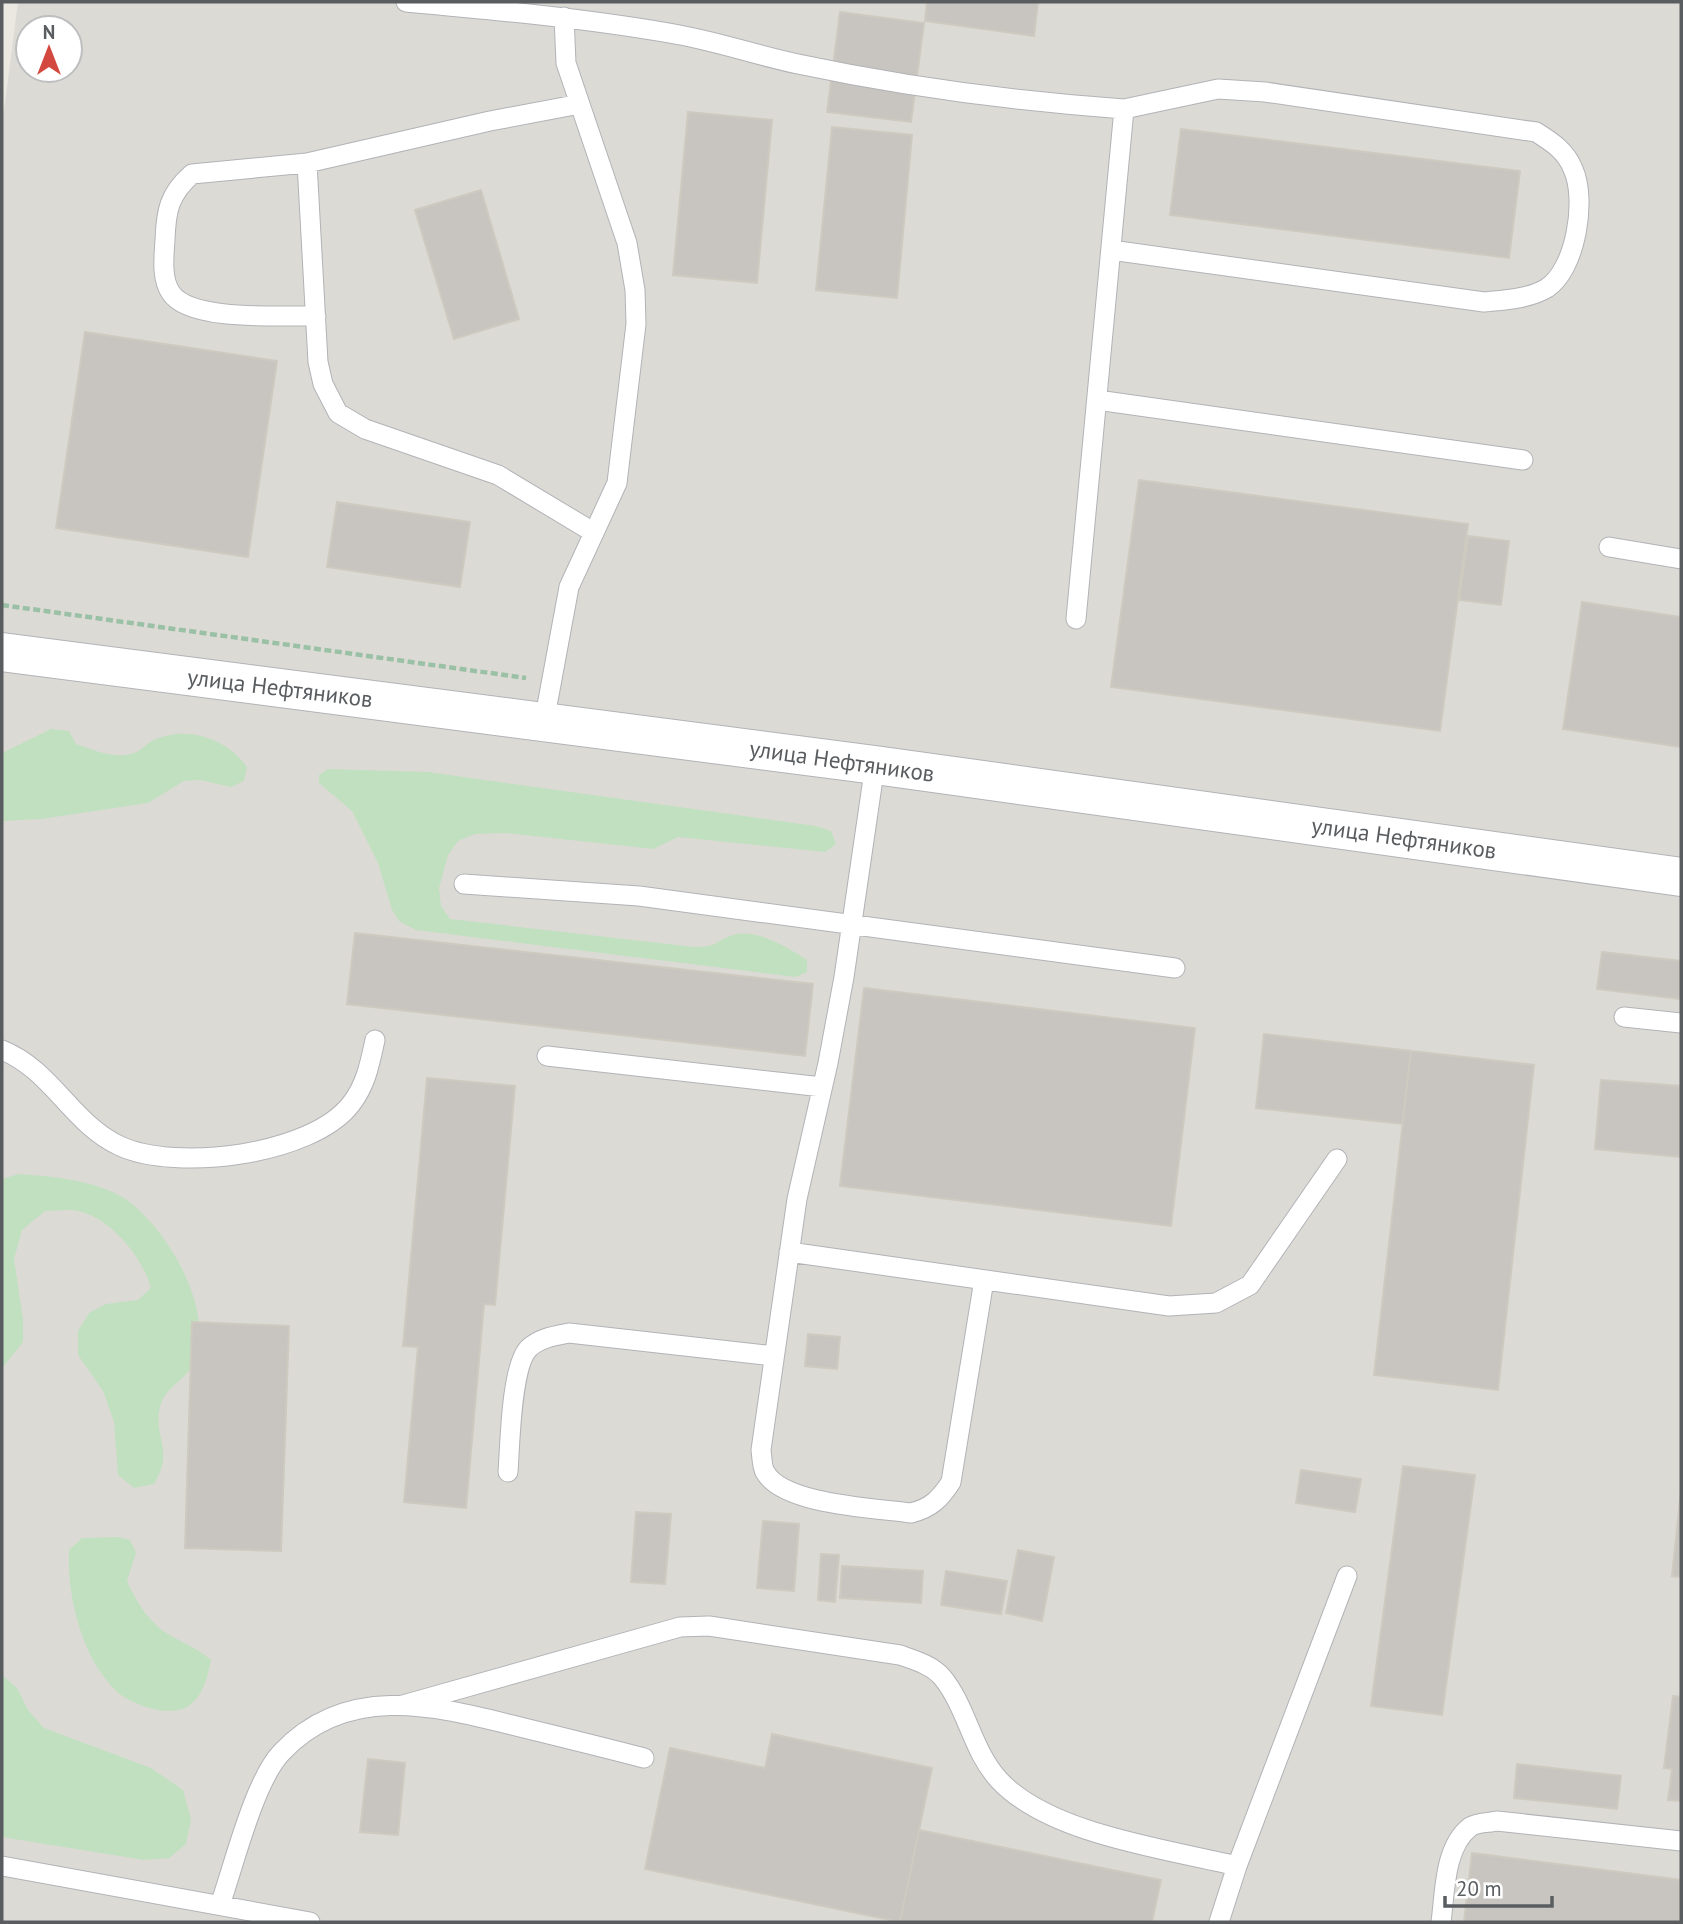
<svg xmlns="http://www.w3.org/2000/svg" width="1683" height="1924" font-family="'PT Sans',sans-serif">
<style>
.industrial{fill:#dcdad5;fill-rule:evenodd}
.green{fill:#c1e0c0}
.building{fill:#c8c5c0;stroke:#cecac0;stroke-width:2}
.lines{fill:none;stroke-linecap:round;stroke-linejoin:round}
.service-casing{stroke:#b2b3b7;stroke-width:21}
.tertiary-casing{stroke:#b2b3b7;stroke-width:40}
.path{stroke:#9ac0a5;stroke-width:4.5;stroke-dasharray:7 3.5;stroke-linecap:butt}
.service{stroke:#fff;stroke-width:19}
.tertiary{stroke:#fff;stroke-width:38}
.labels{text-anchor:middle;stroke-width:7;stroke-linejoin:round;paint-order:stroke}
.street-label{font-size:23px;fill:#5a5d60;stroke:#fff}
</style>
<rect width="100%" height="100%" fill="#ebe8e1"/>
<path class="industrial" d="M18,2H1681V1922H2V126ZM28,28H70V70H28Z"/>
<path class="green" d="M51,729L69,731L76,744C94,750 116,760 134,753C141,751 146,744 152,741C185,724 227,738 247,767L244,781L231,787L200,780L184,781L148,803L41,819L2,821V753Z
M328,769L428,772L816,826L831,831L836,844L825,852L678,837L653,849L506,833L475,834L458,841L448,855L439,888L441,906L450,919L695,947C717,947 712,943 730,936C753,926 789,948 807,960V972L796,977L416,930L399,921L392,910L378,863L352,811L319,783V775Z
M19,1174C53,1176 103,1181 131,1203C170,1235 208,1301 198,1352C193,1379 165,1384 160,1407C153,1438 175,1450 154,1484L134,1488L118,1475L114,1422L103,1391L78,1355V1331L89,1313L106,1304L138,1300L151,1288C143,1258 111,1218 78,1211C68,1209 55,1211 45,1211L22,1230L14,1259L23,1319V1342L2,1368V1179Z
M119,1537L130,1540L136,1553L127,1581C137,1603 151,1626 173,1637C188,1645 198,1649 211,1660C208,1675 204,1694 191,1704C174,1720 131,1705 116,1691C108,1683 98,1670 93,1660C76,1628 67,1585 69,1550L82,1538Z
M2,1675L17,1688L28,1710L44,1728L151,1768L183,1790L191,1819L186,1844L169,1858L144,1860L2,1837Z"/>
<path class="building" d="M927,2H1038L1034,36L925,21Z
M840,12L924,23L911,122L827,112Z
M688,112L772,120L757,283L673,275Z
M832,127L912,135L897,298L816,290Z
M1181,129L1520,171L1509,258L1170,215Z
M481,190L519,319L454,339L415,210Z
M85,332L277,361L248,557L56,528Z
M1139,480L1468,524L1440,731L1111,687Z
M337,502L470,522L460,587L327,567Z
M1468,536L1509,541L1501,605L1459,600Z
M1582,602L1681,617V747L1563,729Z
M355,933L813,984L805,1056L347,1004Z
M1602,952L1681,961V999L1597,989Z
M864,988L1195,1028L1171,1226L840,1186Z
M1264,1034L1411,1051L1402,1124L1256,1108Z
M1411,1051L1534,1065L1498,1390L1374,1375Z
M427,1078L515,1086L495,1305L484,1304L466,1508L404,1502L418,1347L403,1346Z
M1601,1080L1681,1086V1157L1595,1149Z
M192,1322L289,1326L281,1551L185,1548Z
M808,1334L840,1337L837,1369L805,1366Z
M1403,1466L1475,1475L1442,1715L1371,1706Z
M1301,1470L1361,1479L1355,1512L1296,1503Z
M1681,1491V1577L1672,1576Z
M636,1512L671,1514L665,1584L631,1582Z
M763,1521L799,1524L794,1591L757,1588Z
M1018,1550L1054,1557L1042,1621L1006,1613Z
M821,1554L839,1555L835,1602L818,1600Z
M842,1566L923,1571L921,1603L840,1598Z
M946,1571L1007,1581L1001,1614L941,1605Z
M1673,1696L1681,1697V1801L1668,1800L1672,1769L1664,1768Z
M772,1734L932,1768L900,1922L645,1869L670,1748L765,1768Z
M368,1759L405,1763L398,1835L360,1832Z
M1517,1764L1621,1776L1617,1809L1514,1798Z
M919,1830L1161,1880L1152,1922H900Z
M1472,1853L1681,1880V1922H1464Z"/>
<g class="lines">
<defs>
<path id="service" d="M406,2C494,10 582,18 669,33C713,40 755,55 798,64C906,87 1014,101 1124,109L1076,619
M580,104L490,121L307,163L318,362L323,384L338,413L365,429L498,475L593,532
M307,163L192,174C169,194 166,211 165,240C164,256 161,279 171,293C190,322 283,315 316,316
M1111,250L1484,302C1504,300 1529,299 1547,288C1576,269 1587,199 1573,169C1566,151 1552,142 1536,132L1265,92L1218,89L1124,109
M1097,400L1523,460
M1609,547L1681,559
M544,722L569,587L617,483L636,324L635,290L627,243L566,63L564,17
M875,765L844,977L828,1063L797,1199L761,1450C762,1457 762,1467 765,1472C783,1505 877,1508 911,1513C931,1508 940,1499 951,1482L984,1280
M464,884L639,896L1175,968
M1624,1017L1681,1023
M2,1050C52,1070 72,1124 120,1146C176,1172 312,1155 351,1104C366,1085 370,1063 375,1040
M547,1056L822,1087
M789,1252L1169,1306L1216,1303L1250,1285L1337,1159
M508,1472C510,1446 511,1365 529,1348C540,1338 554,1336 569,1333L774,1356
M403,1705L680,1627L709,1626L900,1655C914,1660 932,1665 942,1677C967,1707 972,1751 999,1780C1049,1834 1166,1849 1237,1866L1347,1576
M2,1866L310,1922
M220,1905C234,1865 254,1782 281,1753C348,1681 439,1707 520,1727C561,1737 602,1747 644,1758
M1219,1922L1237,1866
M1441,1922C1445,1893 1444,1847 1470,1827C1477,1822 1489,1823 1497,1821L1681,1841"/>
<path id="tertiary" d="M2,652L875,765L1681,877"/>
</defs>
<use href="#service" class="service-casing"/>
<use href="#tertiary" class="tertiary-casing"/>
<path class="path" d="M2,605L526,678"/>
<use href="#service" class="service"/>
<use href="#tertiary" class="tertiary"/>
</g>
<g class="labels">
<g class="street-label">
<text transform="translate(280 688) rotate(7)" y="8">улица Нефтяников</text>
<text transform="translate(842 761) rotate(8)" y="8">улица Нефтяников</text>
<text transform="translate(1404 838) rotate(8)" y="8">улица Нефтяников</text>
</g>
</g>
<rect width="1683" height="1924" fill="none" stroke="#5a5d60" stroke-width="7"/>
<g transform="translate(49 49)"><circle r="33" fill="#ffffff" stroke="#bdbebf" stroke-width="2"/>
<path d="M0-5L12 26L0 18L-12 26Z" fill="#d3493f"/>
<text y="-10" font-size="19" font-weight="bold" text-anchor="middle" fill="#5a5d60">N</text>
</g>
<path d="M1445 1896v10h107v-10" fill="none" stroke="#5a5d60" stroke-width="3.5"/>
<text x="1456" y="1896" font-size="21" fill="#5a5d60" stroke="#ffffff" stroke-width="5" paint-order="stroke">20 m</text>
</svg>
